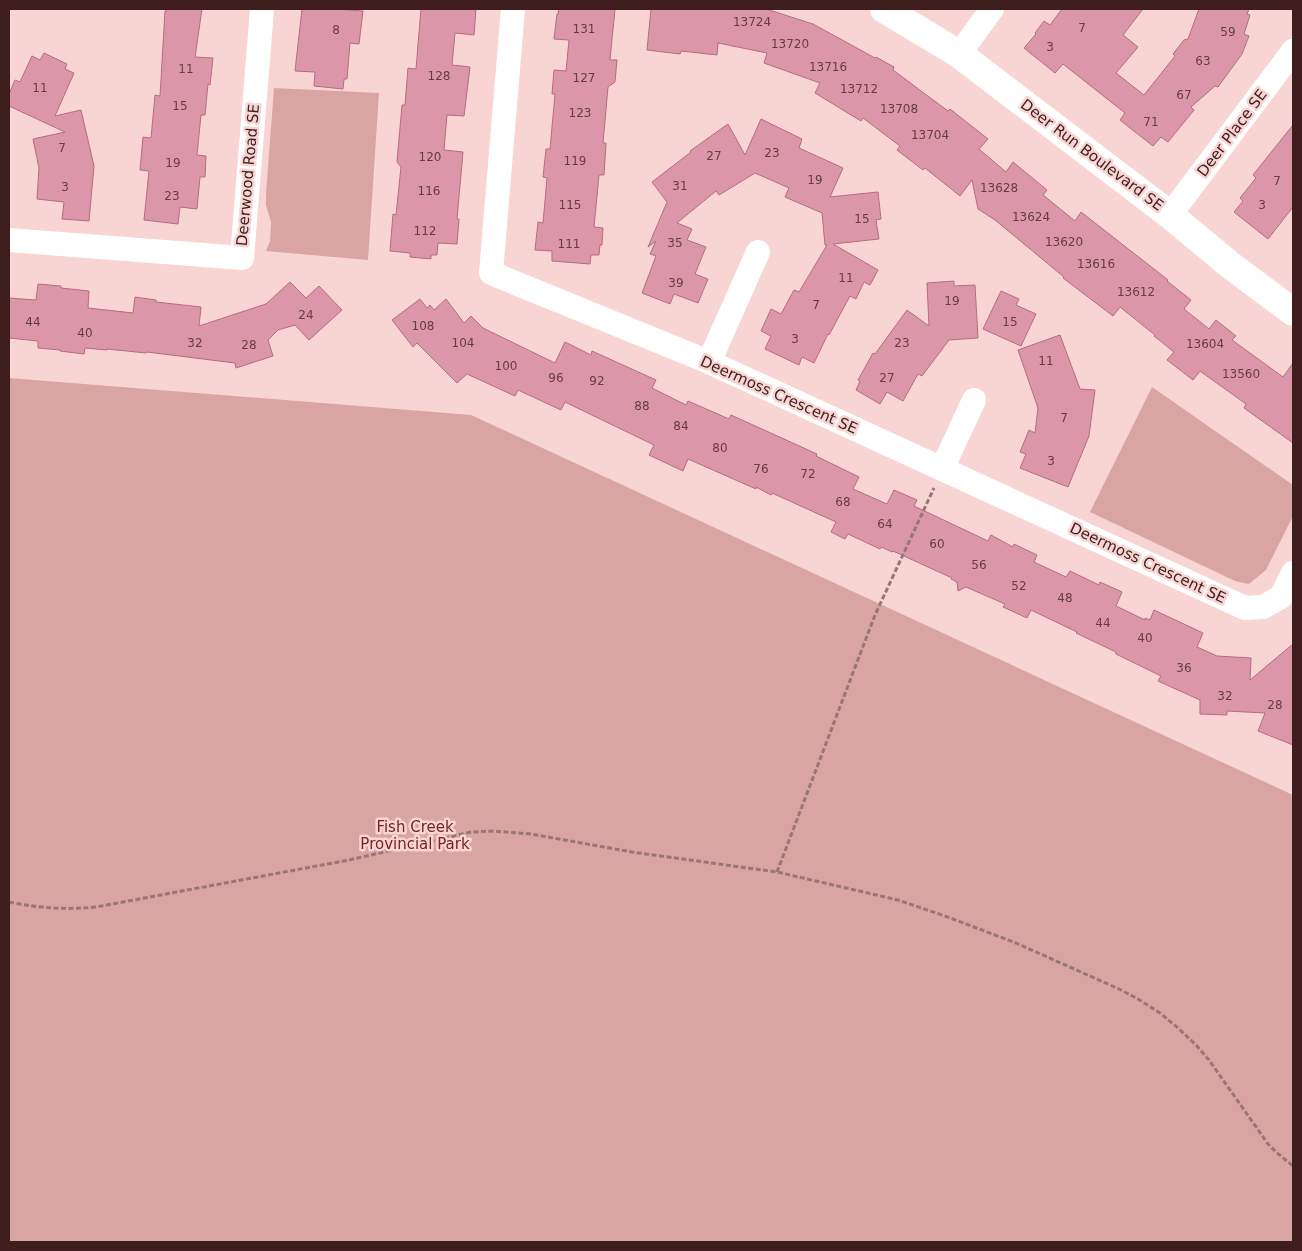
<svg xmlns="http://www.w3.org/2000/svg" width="1302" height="1251" font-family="'DejaVu Sans',sans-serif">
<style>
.green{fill:#d8a5a3}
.building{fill:#dc96a9;stroke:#b76b81}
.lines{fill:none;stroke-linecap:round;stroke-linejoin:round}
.path{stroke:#987674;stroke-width:3;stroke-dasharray:5 2.5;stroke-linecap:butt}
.minor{stroke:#fff;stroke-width:24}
.tertiary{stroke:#fff;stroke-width:28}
.labels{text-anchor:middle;stroke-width:5;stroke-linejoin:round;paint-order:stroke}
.number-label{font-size:12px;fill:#663c40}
.street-label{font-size:15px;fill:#3e1e1d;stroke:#f8d5d2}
.park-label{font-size:15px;fill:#762227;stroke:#f8d5d2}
</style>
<rect width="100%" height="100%" fill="#f8d5d2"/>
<path class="green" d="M274,88L379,93L368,260L266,251L270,241L271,222L266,205V193Z
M9,378L471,415L1293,795V1242H9Z
M1152,387L1293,485V516L1266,570L1249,584L1235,581L1090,512Z"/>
<path class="building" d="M167,9H202L195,57L213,58L210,85L208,84L205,115H201L197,155L206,156L205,177H200L197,209L180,207L178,224L144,220L149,171L140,170L143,137L151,138L155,95L160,96L165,11H166Z
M302,9H334L363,11L359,44L350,43L347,79H344L343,89L314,86L315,72L295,71Z
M421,9H476L474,35L455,33L452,65L470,67L464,116L447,115L444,150L463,152L457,219H459L457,244L438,243L437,255H431V259L410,257V253L390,251L393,214L396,215L401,167L397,162L402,105H405L408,68L416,69Z
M559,9H615L610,60H617L615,82L608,87L603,143H606L604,175H599L594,227L603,228L602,245H600L599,255H591L590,264L552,261V251L535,250L538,222L543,223L547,178L543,177L546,149H550L555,94H552L554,70L566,71L569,40L554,39L557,14H558Z
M651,9H766L813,24L875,58L876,57L894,67L893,70L948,111L950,109L988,139L979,149L1006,172L1013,162L1047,190L1043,195L1075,221L1081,212L1168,280L1167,281L1191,300L1184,309L1209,329L1216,320L1236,336L1232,340L1283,377L1293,363V443L1244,408L1246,404L1200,371L1193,380L1167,360L1174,352L1154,336L1155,335L1120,307L1113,316L1063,278L1064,277L995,220L978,209L972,180L960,196L925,168L923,170L897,150L900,146L863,118L861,121L815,93L820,83L764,63L767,53L718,43L717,55L681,51L680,54L647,50Z
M1062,9H1143L1123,35L1138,47L1116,73L1144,95L1175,56L1173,54L1184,40L1188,39L1199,9H1249L1247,14L1250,15L1244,34L1249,36L1242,54L1218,87L1215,86L1191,107L1194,110L1168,142L1161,137L1153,146L1120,120L1125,113L1063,64L1055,73L1024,48L1036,34L1035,33L1044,21L1050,25Z
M44,53L67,64L65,69L74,73L55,116L81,110L94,166L89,221L62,219L64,202L37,199L39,168L33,139L65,132L9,106V94L15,80L20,82L32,56L40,60Z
M761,119L802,139L799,148L843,168L830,197L878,192L881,219L876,220L879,239L833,244L878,270L870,285L864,282L856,299L850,296L829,335L828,334L814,363L802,357L799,365L765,349L771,336L761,331L771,309L781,314L794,290L799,292L827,245H825L822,213L785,197L789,188L755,173L719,195L716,191L677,223L692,229L687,240L706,247L695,274L708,279L698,303L674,294L670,304L642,293L656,256L650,254L656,241L648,247L667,202L652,182L691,152L690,151L728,124L745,155Z
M1293,125V207L1268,239L1234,212L1243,201L1240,198L1256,178L1253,175Z
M954,281V286L975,285L978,338L949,340L922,376L918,374L903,401L887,392L880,404L856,390L860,381L858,380L873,353L875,354L907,310L929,326L927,283Z
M290,282L306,298L319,286L342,310L309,340L295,325L278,330L268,340L273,356L236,368L235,363L147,352L146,353L107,349V350L85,348L84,354L60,351V350L38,348V341L9,338V298L36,300L38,284L61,286V288L89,291L88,308L133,313L135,297L156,300V302L201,307L199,326L266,304Z
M1001,291L1019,299L1016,305L1036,314L1021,346L983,329Z
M420,299L427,308L430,305L434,310L446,299L464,323L471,316L483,328L555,363L565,342L591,355L592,351L656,380L652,388L686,405L688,401L729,419L731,415L817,454L816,456L859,477L853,489L887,504L894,490L917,500L914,506L988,541L991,535L1013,547L1014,544L1037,555L1034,562L1066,577L1070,571L1099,585L1100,582L1122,592L1116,606L1145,620V618L1150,620L1154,610L1203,633L1197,647L1217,656L1251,658L1250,680L1293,644V745L1258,731L1265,713L1227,711V715L1200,714V700L1158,681L1161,676L1116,654V652L1076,633L1077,632L1031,610L1027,618L1003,607L1005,604L966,587L958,591L957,582L951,579L952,578L893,551L892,552L881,547L880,549L848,534L845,539L831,532L836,522L772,493L771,495L756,487V489L688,459L683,471L649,455L654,445L565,402L561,410L518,390L515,396L467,374L457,383L417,343L413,347L392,320Z
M1060,335L1080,389L1095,390L1089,436L1068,487L1020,468L1026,454L1020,452L1029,430L1035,433L1038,408L1018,350Z"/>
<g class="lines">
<path class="path" d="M777,872L875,615L934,488
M9,902C39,908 65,910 96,907L349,860L471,832L493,831L531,834L632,852L777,872L898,900L945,916L1016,943L1119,989L1138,999L1160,1013L1178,1028L1196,1045L1209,1060L1268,1144L1276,1152L1293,1166"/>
<path class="minor" d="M513,9L491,273L709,362L1245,608L1263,607L1281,597L1293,573
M959,54L992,9
M1170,215L1293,51
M9,240L242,258L262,9
M709,362L758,252
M942,469L974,400"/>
<path class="tertiary" d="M884,9L959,54L1170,215L1230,265L1293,312"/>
</g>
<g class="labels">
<g class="number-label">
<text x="752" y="26">13724</text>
<text x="1082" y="32">7</text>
<text x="584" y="33">131</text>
<text x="336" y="34">8</text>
<text x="1228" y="36">59</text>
<text x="790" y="48">13720</text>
<text x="1050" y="51">3</text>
<text x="1203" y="65">63</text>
<text x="828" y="71">13716</text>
<text x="186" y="73">11</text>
<text x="439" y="80">128</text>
<text x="584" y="82">127</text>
<text x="40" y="92">11</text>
<text x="859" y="93">13712</text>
<text x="1184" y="99">67</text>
<text x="180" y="110">15</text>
<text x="899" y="113">13708</text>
<text x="580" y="117">123</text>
<text x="1151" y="126">71</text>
<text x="930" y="139">13704</text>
<text x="62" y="152">7</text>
<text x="772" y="157">23</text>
<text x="714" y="160">27</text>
<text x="430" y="161">120</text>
<text x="575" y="165">119</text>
<text x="173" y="167">19</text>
<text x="815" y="184">19</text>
<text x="1277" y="185">7</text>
<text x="680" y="190">31</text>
<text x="65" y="191">3</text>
<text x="999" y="192">13628</text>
<text x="429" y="195">116</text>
<text x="172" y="200">23</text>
<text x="570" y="209">115</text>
<text x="1262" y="209">3</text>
<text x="1031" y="221">13624</text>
<text x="862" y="223">15</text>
<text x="425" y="235">112</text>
<text x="1064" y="246">13620</text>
<text x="675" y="247">35</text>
<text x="569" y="248">111</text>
<text x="1096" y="268">13616</text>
<text x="846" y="282">11</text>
<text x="676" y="287">39</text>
<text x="1136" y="296">13612</text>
<text x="952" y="305">19</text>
<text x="816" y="309">7</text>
<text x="306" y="319">24</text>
<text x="33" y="326">44</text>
<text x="1010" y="326">15</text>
<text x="423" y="330">108</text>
<text x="85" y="337">40</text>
<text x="795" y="343">3</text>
<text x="195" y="347">32</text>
<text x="463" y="347">104</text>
<text x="902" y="347">23</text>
<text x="1205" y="348">13604</text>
<text x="249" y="349">28</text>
<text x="1046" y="365">11</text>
<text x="506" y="370">100</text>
<text x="1241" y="378">13560</text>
<text x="556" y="382">96</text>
<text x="887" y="382">27</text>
<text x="597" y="385">92</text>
<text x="642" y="410">88</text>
<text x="1064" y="422">7</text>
<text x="681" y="430">84</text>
<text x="720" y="452">80</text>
<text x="1051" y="465">3</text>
<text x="761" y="473">76</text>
<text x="808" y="478">72</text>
<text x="843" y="506">68</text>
<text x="885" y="528">64</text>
<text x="937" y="548">60</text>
<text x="979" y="569">56</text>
<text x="1019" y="590">52</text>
<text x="1065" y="602">48</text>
<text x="1103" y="627">44</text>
<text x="1145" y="642">40</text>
<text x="1184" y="672">36</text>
<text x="1225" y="700">32</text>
<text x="1275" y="709">28</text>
</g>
<g class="street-label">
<text transform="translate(1232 133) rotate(-53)" y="5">Deer Place SE</text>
<text transform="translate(1092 155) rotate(37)" y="5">Deer Run Boulevard SE</text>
<text transform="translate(248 175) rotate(-85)" y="5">Deerwood Road SE</text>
<text transform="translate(779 395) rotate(24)" y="5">Deermoss Crescent SE</text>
<text transform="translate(1148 563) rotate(25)" y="5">Deermoss Crescent SE</text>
</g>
<g class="park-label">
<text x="415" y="832">Fish Creek<tspan x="415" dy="17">Provincial Park</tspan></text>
</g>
</g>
<rect width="1302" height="1251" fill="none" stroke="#3e1e1d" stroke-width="20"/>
</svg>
